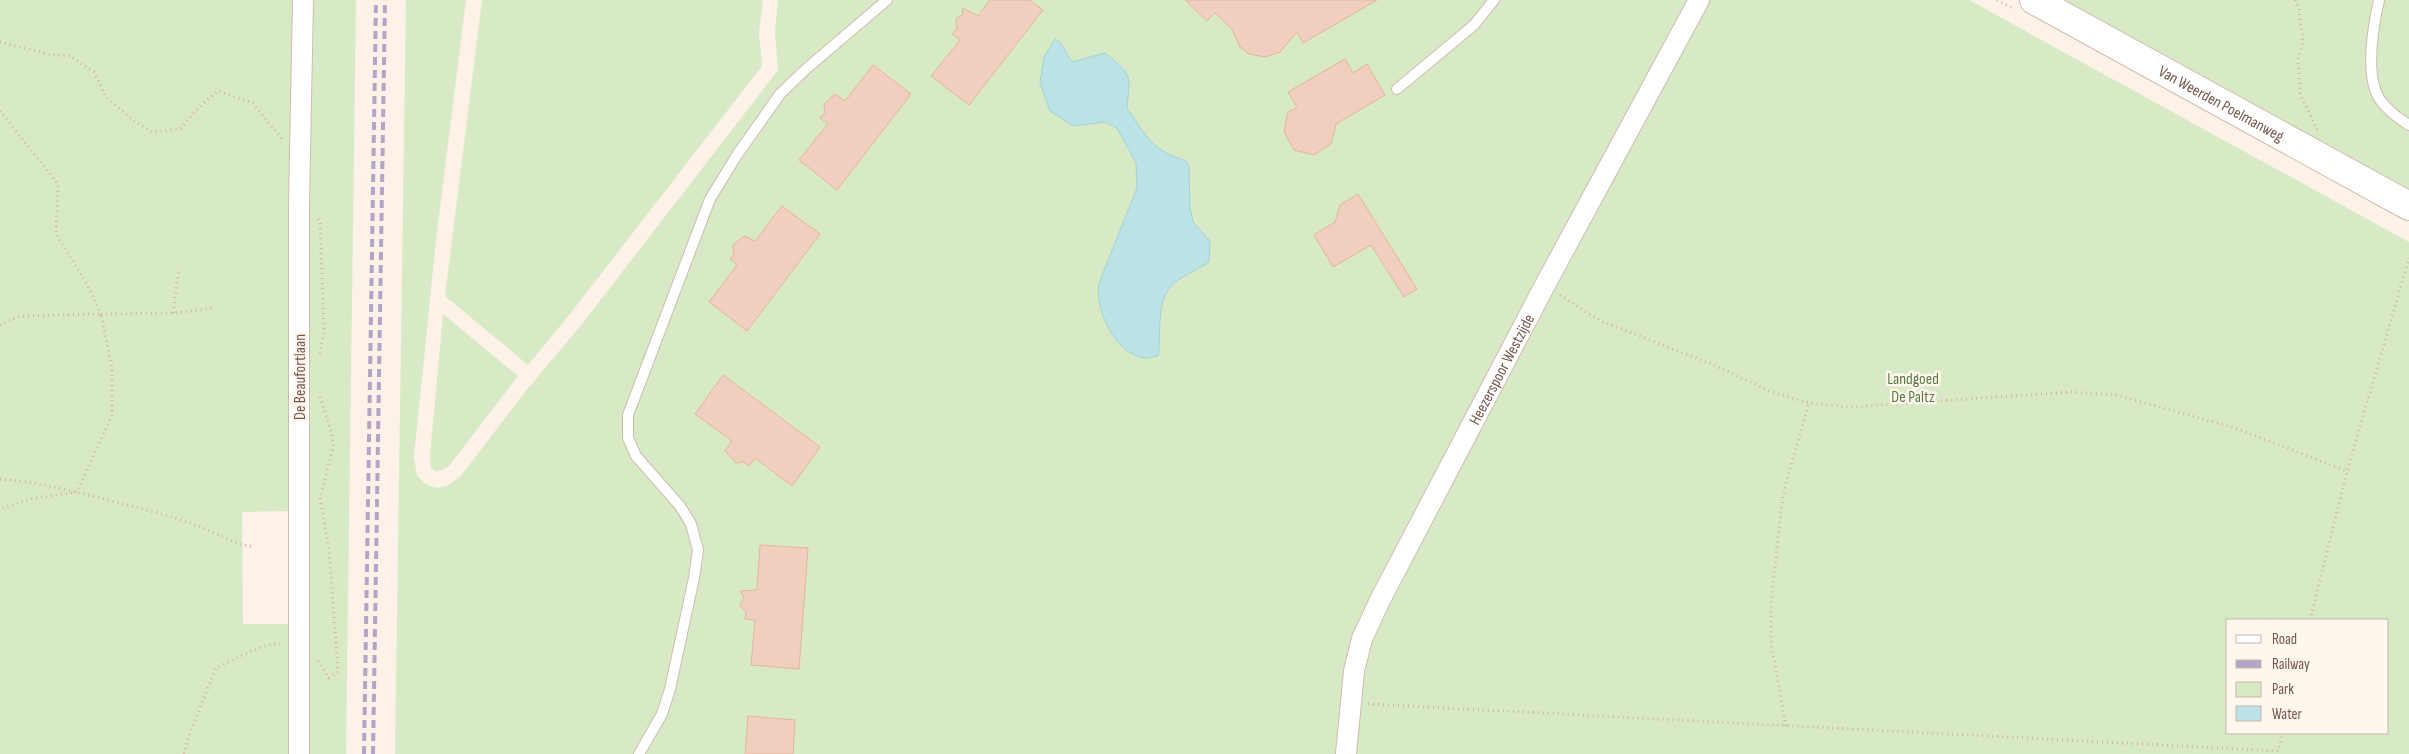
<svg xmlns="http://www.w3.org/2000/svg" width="2409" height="754" font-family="'Sofia Sans Condensed',sans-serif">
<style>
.green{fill:#d7eac5;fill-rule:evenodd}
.water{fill:#bbe3e5;stroke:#a2d3d7}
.building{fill:#f1cfbf;stroke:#e3b4a0}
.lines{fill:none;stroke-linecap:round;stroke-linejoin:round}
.lane-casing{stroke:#d0bbb0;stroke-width:12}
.street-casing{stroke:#d0bbb0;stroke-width:22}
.secondary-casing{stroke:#d3bbad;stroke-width:30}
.path{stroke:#d6b2a2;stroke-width:3;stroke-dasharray:1 4;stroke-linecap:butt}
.lane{stroke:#fff;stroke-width:10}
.street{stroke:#fff;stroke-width:20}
.secondary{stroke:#fff;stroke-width:28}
.rail{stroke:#b4a5c6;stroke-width:4;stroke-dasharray:8 5;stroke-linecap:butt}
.labels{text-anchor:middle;stroke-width:5;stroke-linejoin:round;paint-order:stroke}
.street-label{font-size:16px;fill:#75574c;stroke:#fff6ed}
.park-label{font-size:16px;fill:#587b43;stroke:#fff6ed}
</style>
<rect width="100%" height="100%" fill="#fcf2e7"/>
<path class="green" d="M0,0H356L346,754H0ZM293,511V624H243L242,512Z
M406,0H466L436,240L414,457L417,476C434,492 442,491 460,477L525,392L582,324L778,70L775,32L778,0H1969L2409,242V754H395ZM2228,620H2388V733H2228Z
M482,0H763L759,32L762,66L570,314L528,365L445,296Z
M2052,0H2409V200Z
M443,314L518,376L449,466L437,472L431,468L430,456Z"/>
<path class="water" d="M1055,39L1060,42L1072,62L1105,53C1133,75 1130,75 1127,108C1148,138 1150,149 1186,161L1189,166L1190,207L1193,222L1210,241L1209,262C1199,269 1180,277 1172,285C1155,304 1162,332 1158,356C1154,356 1147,359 1143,358C1115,353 1094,309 1099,283L1137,188L1136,163L1117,128L1104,122L1073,126L1050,111L1040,83L1044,57Z"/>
<path class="building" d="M990,0H1030L1043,10L969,105L931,76L960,40L952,34L957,28L956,19L962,15L963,8L978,16Z
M1185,0H1377L1303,43L1297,32L1280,52L1265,57L1249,54L1240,47L1232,29L1215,13L1207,21Z
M1345,59L1353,73L1367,64L1385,95L1336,124L1331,144L1314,155L1294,150L1284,132L1288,112L1297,107L1288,92Z
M873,65L911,94L837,190L799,160L828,124L820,118L825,113L824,104L835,94L845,101Z
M1358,194L1417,289L1404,297L1371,245L1333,267L1314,235L1335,222L1340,205Z
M782,206L820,234L747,331L709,302L737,265L730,259L734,254L733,245L744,236L755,241Z
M723,375L820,447L792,486L755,458L749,466L744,462L736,463L725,451L732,441L695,414Z
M760,545L808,548L799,669L751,665L755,620L745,619L746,612L740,606L744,597L740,591L757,590Z
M748,716L795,720L793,754H745Z"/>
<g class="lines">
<defs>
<path id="lane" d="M2379,0C2373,27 2366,66 2376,92C2381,105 2398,118 2409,125
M1397,89L1474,25L1494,0
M639,754L662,714L670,689L694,578L698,550L691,524L680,506L636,456L628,438V415L710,199L737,155L780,94L806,69L887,0"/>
<g id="street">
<path d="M299,754V204L303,0"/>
<path id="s1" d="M1346,754L1354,671L1362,639L1380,600L1545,285L1699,0"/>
</g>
<g id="secondary">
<path id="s2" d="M2034,0L2409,206"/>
</g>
</defs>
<use href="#lane" class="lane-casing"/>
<use href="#street" class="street-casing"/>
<use href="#secondary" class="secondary-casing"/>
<path class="path" d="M1997,0L2014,9
M2295,0L2299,7L2303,43L2298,58L2300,94L2318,131
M0,42L47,54L71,56L94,72L106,97L134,121L152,132L180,129L199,107L218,91L253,103L282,139
M0,111L58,184L56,234L87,284L101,314L173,313L215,308
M318,219L320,221L324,330L319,358
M1560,295L1599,320L1709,363L1772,392L1809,403L1851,407L2071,392L2117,395L2235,428L2347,471
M173,313L179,268
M0,325L20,316L101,314L112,368V415L77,492L30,499L0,509
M0,479C41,482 80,493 120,503C147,510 175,517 201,527C219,534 233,544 254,547
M2310,620L2347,471L2409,258
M318,661L329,678L338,672L329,549L320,498L333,447L332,434L319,394
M1368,704L2278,751L2283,733
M1786,726L1771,643V603L1781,510L1786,483L1809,403
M184,754L189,735L216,668C233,661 265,641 282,644"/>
<use href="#lane" class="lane"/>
<use href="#street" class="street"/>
<use href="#secondary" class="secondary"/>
<path class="rail" d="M364,754L376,0
M373,754L385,0"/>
</g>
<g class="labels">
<g class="street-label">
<text dy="6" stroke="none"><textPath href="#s2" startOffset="214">Van Weerden Poelmanweg</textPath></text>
<text dy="6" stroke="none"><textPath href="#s1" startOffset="420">Heezerspoor Westzijde</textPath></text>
<text transform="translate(299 377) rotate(-90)" y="6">De Beaufortlaan</text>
</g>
<g class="park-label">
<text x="1913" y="384">Landgoed<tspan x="1913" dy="18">De Paltz</tspan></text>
</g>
</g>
<rect x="2226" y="619" width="162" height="115" fill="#fff6ed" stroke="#c8b6ad"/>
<rect x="2236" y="635" width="25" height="8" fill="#ffffff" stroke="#c8b6ad"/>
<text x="2272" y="644" font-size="15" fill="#75574c">Road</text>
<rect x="2236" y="660" width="25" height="8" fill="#b4a5c6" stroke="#c8b6ad"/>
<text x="2272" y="669" font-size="15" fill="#75574c">Railway</text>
<rect x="2236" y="682" width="25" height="15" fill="#d7eac5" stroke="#c8b6ad"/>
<text x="2272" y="694" font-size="15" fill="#75574c">Park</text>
<rect x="2236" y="706" width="25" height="15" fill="#bbe3e5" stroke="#c8b6ad"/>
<text x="2272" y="719" font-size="15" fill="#75574c">Water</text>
</svg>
